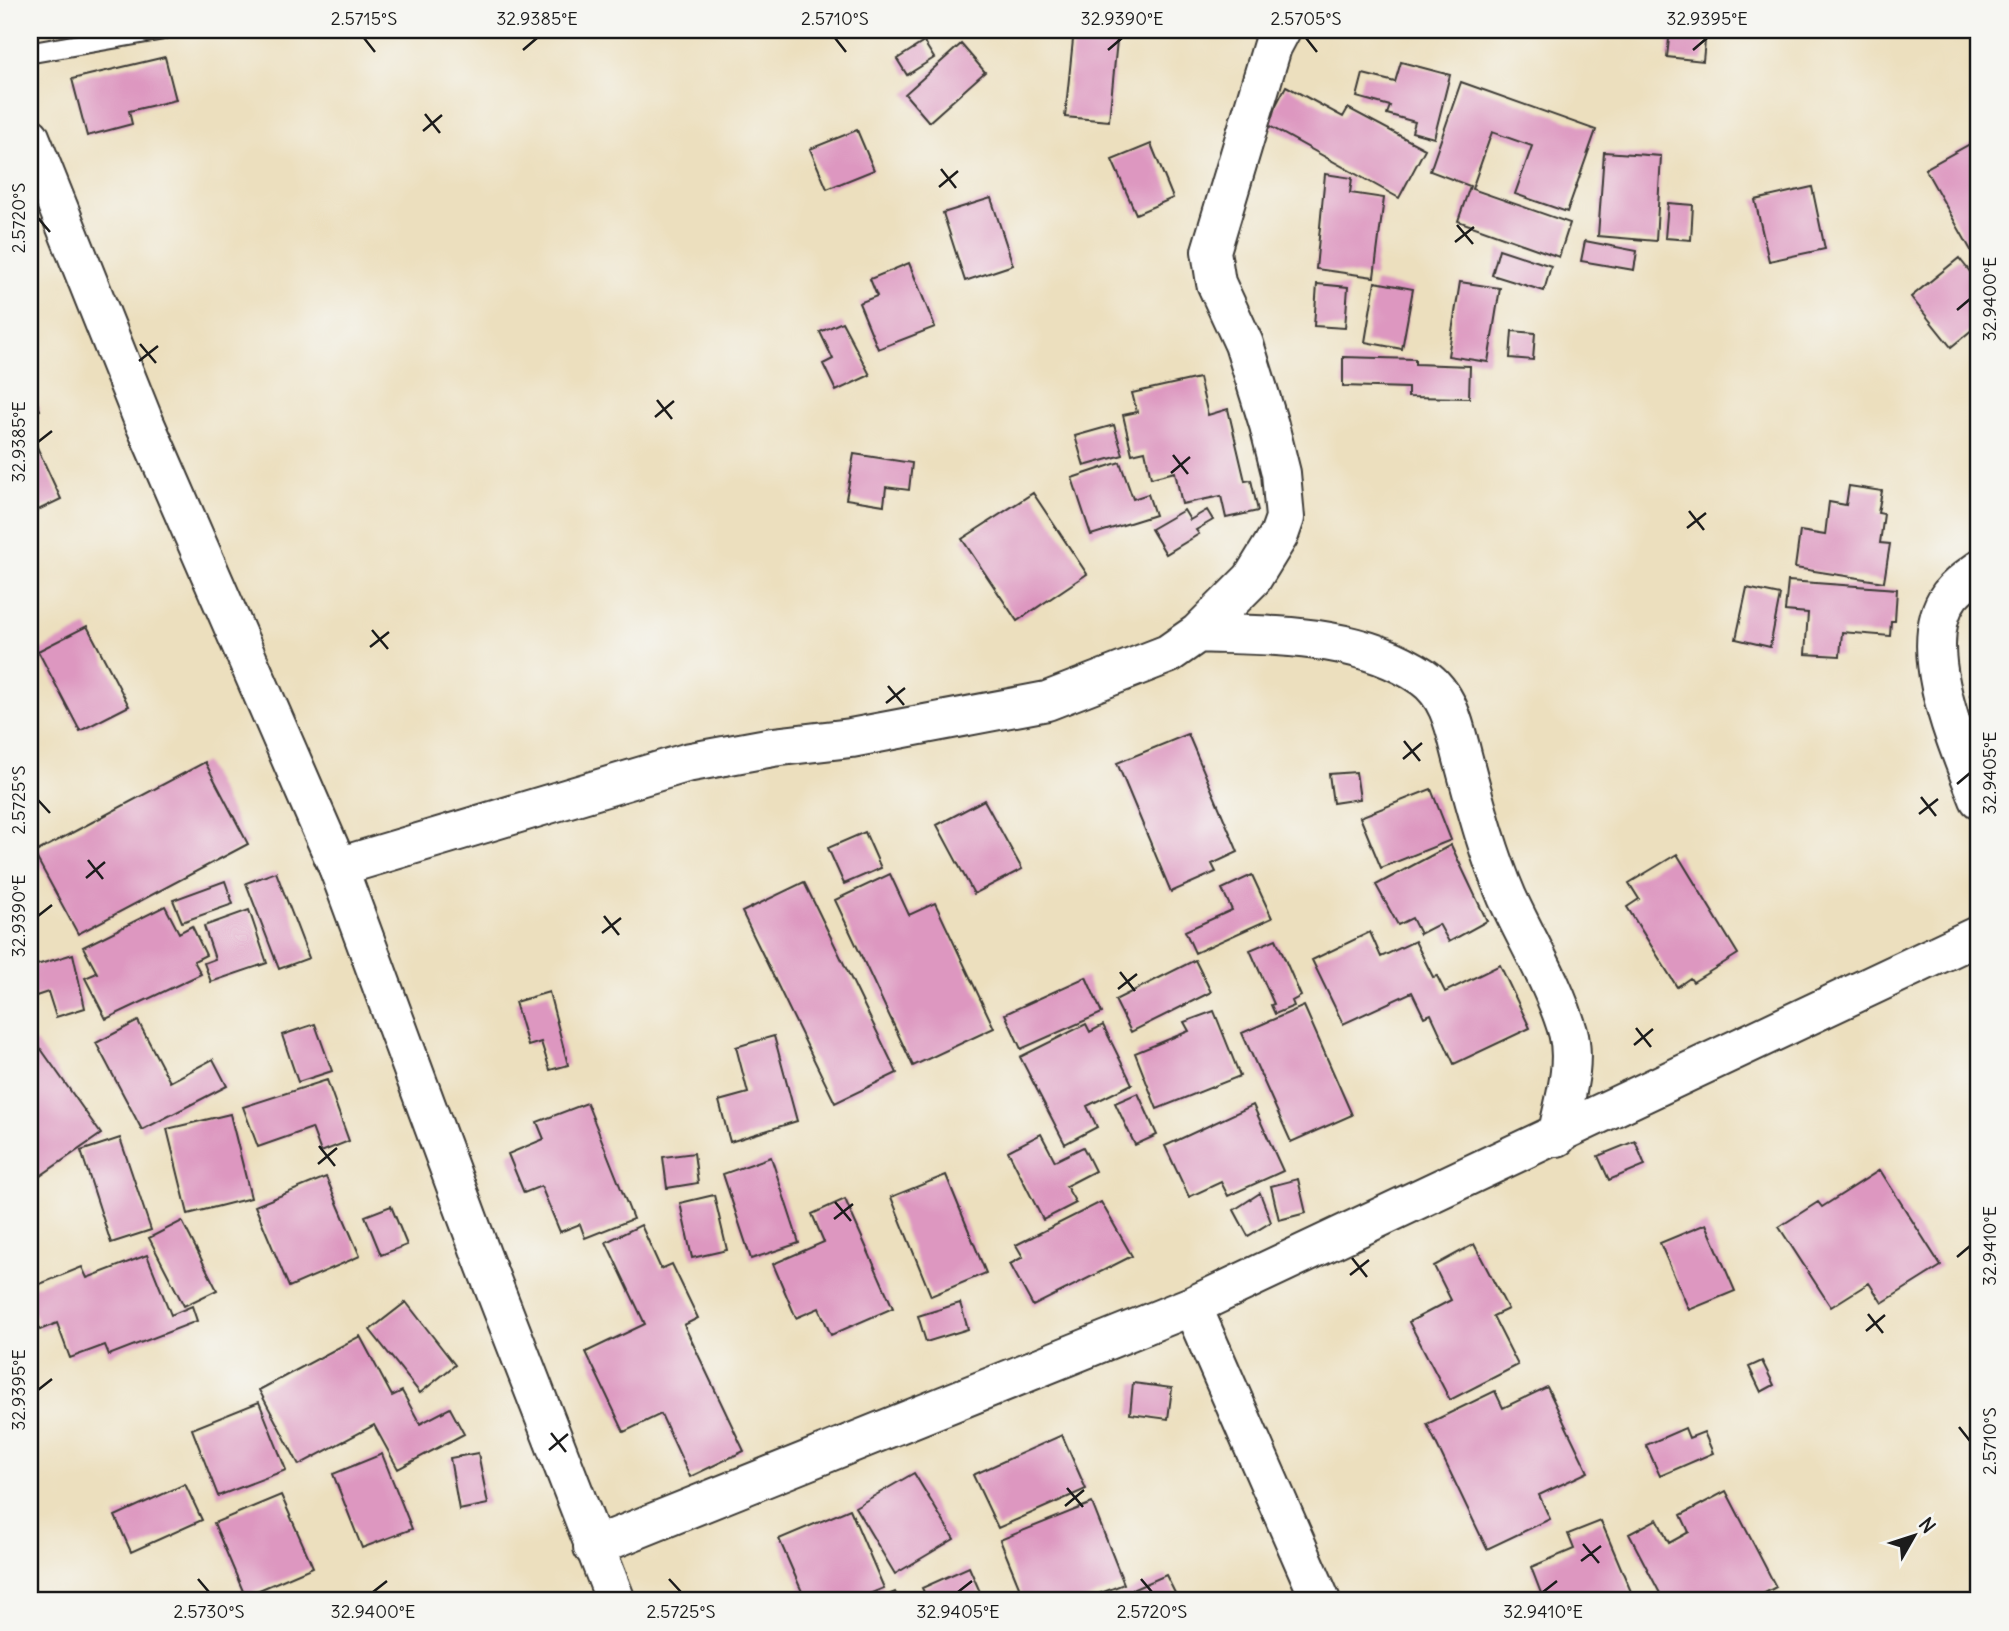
<svg xmlns="http://www.w3.org/2000/svg" width="2009" height="1631" font-family="Delius,sans-serif">
<style>
.building{fill:#dd97c0}
.lines{fill:none;stroke-linecap:round;stroke-linejoin:round}
.service-casing{stroke:#3b3934;stroke-width:23}
.minor-casing{stroke:#3b3934;stroke-width:42}
.tertiary-casing{stroke:#3b3934;stroke-width:42}
.service{stroke:#fff;stroke-width:19}
.minor{stroke:#fff;stroke-width:38}
.tertiary{stroke:#fff;stroke-width:38}
.ticks{fill:none;stroke:#1c1c1c;stroke-width:2.5}
.neatline{fill:none;stroke:#1c1c1c;stroke-width:2.5}
.ticks-label{font-size:18px;text-anchor:middle;fill:#1c1c1c}
</style>
<rect width="100%" height="100%" fill="#f6f6f2"/>
<filter id="ink" filterUnits="userSpaceOnUse"><feTurbulence type="fractalNoise" baseFrequency=".0143" numOctaves="2"/><feDisplacementMap in="SourceGraphic" scale="14" xChannelSelector="R" yChannelSelector="G"/><feConvolveMatrix kernelMatrix="1 2 1 2 8 2 1 2 1" color-interpolation-filters="sRGB"/></filter>
<filter id="wash" filterUnits="userSpaceOnUse"><feTurbulence type="fractalNoise" baseFrequency=".00686" numOctaves="4" result="noise"/><feDisplacementMap in="SourceGraphic" scale="28" xChannelSelector="R" yChannelSelector="G"/><feGaussianBlur stdDeviation="1.57" result="paint"/><feColorMatrix in="noise" values="0 0 0 0 0 0 0 0 0 0 0 0 0 0 0 0 0 1.4 0 .05"/><feComposite in="paint" operator="in"/></filter>
<g filter="url(#wash)">
<rect width="100%" height="100%" fill="#ecdfbe"/>
<g id="blocks">
<path class="building" d="M1074,30H1118L1109,121L1065,117Z
M1670,30H1706L1703,61L1667,57Z
M924,42L934,58L907,75L897,59Z
M961,44L985,72L929,122L905,94Z
M165,57L176,100L129,111L132,124L87,136L72,79Z
M1401,62L1450,75L1434,138L1412,132L1415,122L1387,114L1390,106L1357,97L1363,74L1395,82Z
M1461,82L1596,130L1567,212L1515,194L1532,146L1492,132L1472,189L1570,223L1559,257L1458,221L1470,186L1430,171Z
M1286,86L1343,117L1348,108L1425,149L1399,198L1266,124Z
M857,130L874,170L827,189L810,149Z
M1979,139V251L1973,254L1925,169Z
M1151,144L1173,198L1136,214L1112,160Z
M1604,152L1661,156L1656,241L1598,236Z
M1325,174L1352,178L1350,193L1384,198L1374,277L1316,269Z
M1812,187L1825,249L1769,261L1755,200Z
M991,198L1013,265L965,281L943,213Z
M1668,203L1693,205L1691,240L1665,238Z
M1585,241L1637,251L1634,270L1581,261Z
M1499,249L1551,266L1544,291L1492,275Z
M1959,258L1979,283V324L1951,347L1911,297Z
M909,263L935,327L878,349L859,303L877,296L870,279Z
M1375,282L1413,289L1402,349L1365,342Z
M1460,282L1500,288L1488,362L1448,356Z
M1317,284L1348,287L1345,328L1314,326Z
M842,322L870,375L836,391L823,364L833,359L820,332Z
M1512,331L1535,333L1533,360L1510,358Z
M1343,357L1415,359V364L1470,366L1469,398L1408,397V388L1343,386Z
M1199,378L1208,415L1228,409L1245,481L1251,480L1258,511L1226,518L1221,496L1182,504L1175,472L1151,478L1145,451L1132,454L1123,415L1137,412L1132,393Z
M30,387L40,410L30,415Z
M1114,425L1123,455L1084,466L1075,436Z
M30,432L61,499L30,514Z
M854,454L912,463L909,490L886,487L884,505L846,499Z
M1120,462L1133,499L1148,494L1155,515L1091,535L1072,478Z
M1849,486L1882,491L1878,513L1884,514L1880,543L1890,544L1884,582L1795,568L1800,531L1825,535L1829,502L1846,505Z
M1033,493L1087,574L1017,621L962,539Z
M1184,510L1190,520L1207,510L1213,520L1196,530L1199,534L1166,554L1151,529Z
M1788,581L1897,589L1895,621H1891L1890,636L1842,632L1840,656L1805,654L1808,613L1785,611Z
M1747,588L1780,595L1770,647L1736,639Z
M87,626L129,706L80,731L38,651Z
M1979,681V700L1970,695Z
M1188,734L1238,852L1212,864L1216,872L1171,892L1117,763Z
M205,762L248,844L78,934L34,853Z
M1356,772L1360,799L1333,803L1329,774Z
M1431,789L1451,840L1381,868L1360,817Z
M984,800L1022,869L974,894L937,825Z
M865,832L881,868L844,884L828,848Z
M1451,845L1487,921L1449,942L1439,924L1420,934L1412,918L1398,925L1376,885Z
M1677,854L1738,954L1693,982L1690,978L1677,987L1627,907L1639,899L1629,883Z
M276,872L309,958L279,969L246,883Z
M890,874L909,915L935,903L994,1028L913,1066L835,900Z
M1252,875L1272,918L1195,953L1185,931L1232,910L1222,889Z
M225,881L233,904L182,922L173,900Z
M804,882L897,1073L835,1103L742,912Z
M165,906L179,933L192,926L206,955L194,961L201,974L106,1019L85,978L97,973L83,947Z
M249,910L267,963L211,982L204,963L215,959L204,926Z
M1370,932L1381,957L1415,941L1433,977L1437,976L1445,992L1500,965L1530,1028L1454,1064L1431,1014L1424,1017L1412,992L1343,1024L1312,960Z
M1276,939L1301,996L1292,1001L1294,1006L1275,1014L1271,1005L1274,1004L1250,950Z
M73,954L85,1008L56,1017L48,992L30,998V967Z
M1195,960L1211,992L1131,1032L1115,1000Z
M1086,977L1102,1013L1021,1049L1005,1014Z
M549,992L568,1065L550,1070L541,1042L528,1046L515,1002Z
M1304,1006L1352,1115L1291,1142L1242,1033Z
M1214,1011L1240,1076L1157,1109L1135,1053L1189,1031L1184,1022Z
M138,1021L170,1082L213,1059L227,1086L142,1130L96,1043Z
M315,1024L332,1071L298,1082L282,1035Z
M1086,1024L1090,1032L1103,1025L1132,1084L1087,1106L1097,1127L1065,1144L1020,1057Z
M774,1036L797,1121L730,1142L719,1101L748,1093L736,1047Z
M36,1042L101,1134L30,1183V1046Z
M327,1080L349,1141L321,1152L312,1128L258,1147L243,1107Z
M1138,1093L1157,1135L1135,1145L1115,1103Z
M587,1103L633,1219L585,1238L580,1224L560,1232L541,1186L524,1193L508,1154L544,1139L537,1122Z
M1253,1105L1283,1171L1228,1196L1221,1182L1189,1197L1165,1146Z
M230,1114L251,1198L188,1214L167,1129Z
M1041,1134L1055,1161L1083,1147L1095,1171L1066,1186L1076,1203L1043,1220L1008,1151Z
M120,1138L151,1230L111,1243L81,1151Z
M1635,1141L1645,1165L1609,1180L1598,1156Z
M694,1153L698,1183L667,1188L663,1157Z
M771,1157L799,1243L751,1259L723,1174Z
M1880,1170L1941,1266L1882,1303L1869,1283L1831,1307L1779,1227L1818,1202L1822,1207Z
M946,1175L986,1273L931,1296L891,1197Z
M326,1177L360,1256L289,1287L255,1206Z
M1298,1179L1306,1213L1279,1220L1271,1186Z
M1260,1193L1271,1222L1248,1236L1234,1210Z
M714,1195L727,1250L692,1258L680,1203Z
M845,1199L893,1308L831,1335L819,1308L796,1318L773,1264L824,1242L812,1214Z
M1101,1202L1132,1256L1033,1306L1010,1264L1023,1257L1016,1245Z
M391,1206L407,1245L381,1255L365,1216Z
M182,1221L217,1290L184,1306L149,1238Z
M1706,1224L1735,1291L1689,1310L1660,1243Z
M641,1225L661,1269L672,1264L698,1318L684,1325L744,1451L690,1477L661,1414L624,1432L586,1352L645,1324L606,1242Z
M1474,1244L1508,1309L1493,1316L1518,1365L1450,1400L1409,1322L1451,1300L1434,1266Z
M147,1255L171,1315L192,1306L197,1321L109,1355L105,1345L70,1358L57,1323L40,1330L30,1303V1288L82,1267L87,1278Z
M406,1302L455,1365L420,1393L370,1330Z
M960,1303L968,1329L926,1342L918,1316Z
M360,1336L392,1396L402,1391L420,1424L450,1408L464,1434L398,1469L374,1425L299,1465L259,1390Z
M1762,1361L1774,1385L1761,1392L1749,1367Z
M1133,1383L1172,1388L1168,1419L1130,1414Z
M1547,1387L1588,1472L1539,1495L1550,1519L1487,1549L1427,1424L1495,1391L1503,1408Z
M259,1402L286,1470L218,1496L192,1429Z
M1685,1428L1689,1438L1704,1432L1713,1453L1660,1476L1646,1445Z
M1062,1435L1086,1489L998,1528L973,1475Z
M478,1453L488,1504L459,1510L450,1458Z
M382,1454L412,1529L362,1548L333,1474Z
M914,1473L954,1539L895,1574L855,1507Z
M185,1484L202,1520L131,1552L115,1516Z
M1726,1491L1776,1587L1750,1601H1708L1703,1592L1685,1601H1664L1629,1534L1657,1519L1669,1543L1689,1532L1681,1515Z
M281,1495L313,1567L245,1596L214,1523Z
M1092,1503L1124,1584L1081,1601H1025L1000,1540Z
M850,1509L884,1588L852,1601H806L779,1539Z
M1601,1521L1635,1601H1544L1531,1567L1574,1549L1568,1534Z
M969,1567L984,1601H928L922,1588Z
M1166,1575L1179,1601H1107Z
M895,1592L899,1601H875Z"/>
</g>
</g>
<g filter="url(#ink)">
<use href="#blocks" fill-opacity="0" stroke="#3b3934" stroke-width="2"/>
<g class="lines">
<defs>
<path id="service" d="M30,53L161,30"/>
<path id="minor" d="M1979,570C1969,577 1958,585 1950,595C1913,646 1959,747 1979,799
M1198,633C1274,636 1358,633 1423,677C1452,697 1456,735 1465,766C1477,811 1489,855 1507,897C1527,941 1555,986 1568,1032C1577,1065 1563,1105 1557,1137
M338,867L686,763L773,747L851,738L1047,701L1168,654L1198,633L1252,579L1279,535L1285,518L1281,473L1269,425L1244,344L1216,283L1211,251L1272,47L1281,30
M1192,1306L1321,1601
M593,1547L1192,1306L1979,935"/>
<path id="tertiary" d="M30,137L142,417L338,867L481,1254L616,1601"/>
</defs>
<use href="#service" class="service-casing"/>
<use href="#minor" class="minor-casing"/>
<use href="#tertiary" class="tertiary-casing"/>
<use href="#service" class="service"/>
<use href="#minor" class="minor"/>
<use href="#tertiary" class="tertiary"/>
</g>
</g>
<path class="ticks" d="M364,38L375,52M835,38L846,52M1306,38L1317,52M523,50L537,38M1108,50L1122,38M1693,50L1707,38M425,114L440,133M423,131L442,115M941,169L956,188M939,187L958,171M38,218L50,232M1457,225L1473,244M1455,242L1474,227M1957,310L1970,299M140,344L156,363M139,361L158,346M657,400L672,419M655,417L674,401M38,442L52,431M1173,455L1188,474M1171,473L1190,457M1689,511L1704,530M1687,528L1706,513M372,630L388,649M370,647L389,632M888,686L904,705M886,703L905,688M1404,741L1420,761M1403,759L1422,743M1957,784L1970,773M1921,797L1936,816M38,800L50,813M1919,814L1938,799M88,860L103,879M86,878L105,862M38,916L52,905M604,916L619,935M602,933L621,918M1120,972L1135,991M1118,989L1137,974M1636,1028L1651,1047M1634,1045L1653,1029M319,1146L335,1166M318,1164L337,1148M835,1202L851,1221M834,1219L853,1204M1957,1257L1970,1246M1352,1258L1367,1277M1350,1275L1369,1260M1868,1314L1883,1333M1866,1331L1885,1315M38,1390L52,1379M1959,1427L1970,1441M551,1433L566,1452M549,1450L568,1434M1067,1488L1083,1507M1065,1506L1084,1490M1583,1544L1599,1563M1581,1561L1601,1546M198,1579L209,1592M669,1579L681,1592M1141,1579L1152,1592M373,1592L387,1581M958,1592L972,1581M1543,1592L1557,1581"/>
<rect width="2009" height="1631" fill="none" stroke="#f6f6f2" stroke-width="77"/>
<g transform="translate(1914 1536) rotate(51)" stroke="#f6f6f2" stroke-width="5" paint-order="stroke">
<path d="M0-5L12 26L0 18L-12 26Z" fill="#1c1c1c"/>
<text y="-10" font-size="19" font-weight="bold" text-anchor="middle" fill="#1c1c1c">N</text>
</g>
<rect x="38" y="38" width="1932" height="1554" class="neatline"/>
<g class="ticks-label">
<text x="364" y="25">2.5715°S</text>
<text x="537" y="25">32.9385°E</text>
<text x="835" y="25">2.5710°S</text>
<text x="1122" y="25">32.9390°E</text>
<text x="1306" y="25">2.5705°S</text>
<text x="1707" y="25">32.9395°E</text>
<text transform="translate(19 218) rotate(-90)" y="6">2.5720°S</text>
<text transform="translate(1990 299) rotate(-90)" y="6">32.9400°E</text>
<text transform="translate(19 442) rotate(-90)" y="6">32.9385°E</text>
<text transform="translate(1990 773) rotate(-90)" y="6">32.9405°E</text>
<text transform="translate(19 800) rotate(-90)" y="6">2.5725°S</text>
<text transform="translate(19 916) rotate(-90)" y="6">32.9390°E</text>
<text transform="translate(1990 1246) rotate(-90)" y="6">32.9410°E</text>
<text transform="translate(19 1390) rotate(-90)" y="6">32.9395°E</text>
<text transform="translate(1990 1441) rotate(-90)" y="6">2.5710°S</text>
<text x="209" y="1618">2.5730°S</text>
<text x="373" y="1618">32.9400°E</text>
<text x="681" y="1618">2.5725°S</text>
<text x="958" y="1618">32.9405°E</text>
<text x="1152" y="1618">2.5720°S</text>
<text x="1543" y="1618">32.9410°E</text>
</g>
</svg>
